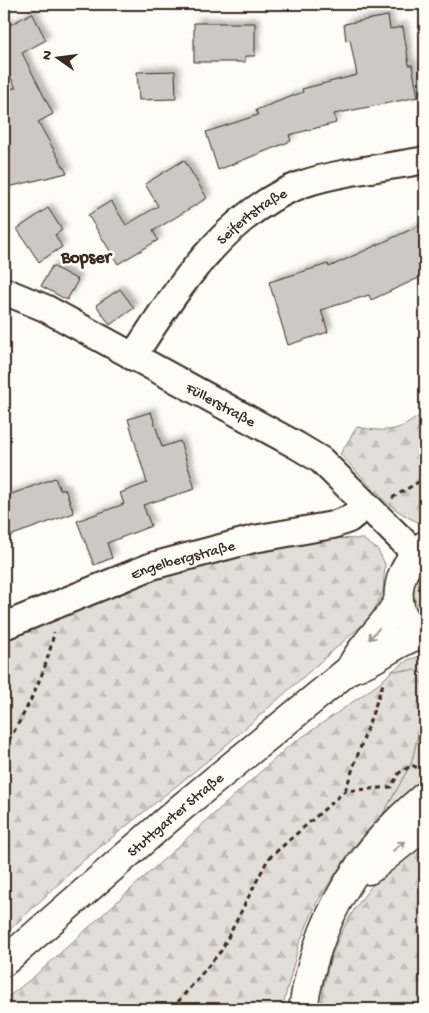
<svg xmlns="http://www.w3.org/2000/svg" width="429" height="1013" font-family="'Gochi Hand',sans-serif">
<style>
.grass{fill:#e1ded7;stroke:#8e847a}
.forest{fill:url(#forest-firs);stroke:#8e847a}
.building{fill:#cdc8c2;stroke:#3b2a1e;filter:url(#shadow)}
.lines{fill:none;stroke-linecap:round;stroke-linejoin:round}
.street-casing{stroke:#3b2a1e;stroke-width:30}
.secondary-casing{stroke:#3b2a1e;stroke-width:31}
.path{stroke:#3b2a1e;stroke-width:3;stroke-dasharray:5 4;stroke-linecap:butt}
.street{stroke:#fdfcf7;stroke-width:26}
.secondary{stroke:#fdfcf7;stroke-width:28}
.oneway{stroke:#9c938a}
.labels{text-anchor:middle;stroke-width:5;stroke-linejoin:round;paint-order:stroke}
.street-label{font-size:15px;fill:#3b2a1e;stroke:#fdfcf7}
.quarter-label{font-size:18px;font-weight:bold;fill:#3b2a1e;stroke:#fdfcf7}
</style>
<defs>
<pattern id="forest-firs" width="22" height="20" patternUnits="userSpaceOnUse" patternTransform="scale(1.25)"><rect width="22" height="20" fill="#e1ded7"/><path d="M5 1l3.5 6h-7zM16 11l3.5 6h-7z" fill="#c2bfb8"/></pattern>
<filter id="shadow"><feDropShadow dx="4.5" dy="-4.5" stdDeviation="2.5" flood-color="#0004"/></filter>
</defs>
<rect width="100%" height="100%" fill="#fdfcf7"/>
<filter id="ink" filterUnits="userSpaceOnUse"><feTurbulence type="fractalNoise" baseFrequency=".02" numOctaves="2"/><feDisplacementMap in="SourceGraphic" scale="10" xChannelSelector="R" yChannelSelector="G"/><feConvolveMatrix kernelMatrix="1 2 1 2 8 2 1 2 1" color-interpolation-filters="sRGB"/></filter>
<g filter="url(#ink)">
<path class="grass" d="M425,561V617C409,599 411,579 425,561Z
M420,656L425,657V678L423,674L392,671L408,660Z
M425,705V776L383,814L411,764Z"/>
<path class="forest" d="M425,411V524C392,516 364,478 340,454L357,427C389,433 400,432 425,411Z
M318,538L363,539L378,550L385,564L383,592L371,617L216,754L84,860L4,935V634L213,557Z
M414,670L423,674L425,678V705L411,764L383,814L350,851L316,904L299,944L282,1009H4V1000L36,975L288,747L380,683L392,671Z
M425,836V1009H321C324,960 347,910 382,875C395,861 411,849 425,836Z"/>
<path class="building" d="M32,13L46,40L22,53L53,114L38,122L67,173L4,188V89L16,88L4,64V17L8,26Z
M388,16L390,29L403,27L409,65H412L418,97L334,114L336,123L289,135L291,141L218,170L206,132L258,115L256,110L303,92L302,89L357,75L350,40L346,41L344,24Z
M194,23H255V56H245V62H194Z
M175,71L176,99L139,100L137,72Z
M184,160L207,198L153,231L158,240L118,264L88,215L111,201L126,225L158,206L145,184Z
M48,208L62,230L55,235L62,247L39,262L17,229Z
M425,223V275L371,300L369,295L321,310L328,332L288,345L269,282L328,264L329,267Z
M52,266L78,280L67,300L41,286Z
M120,289L134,308L110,325L96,305Z
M151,412L162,447L180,441L195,489L143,505L151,526L107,543L112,558L94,565L77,521L124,504L120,493L147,483L128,419Z
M55,478L60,490L65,489L74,513L4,538V497Z"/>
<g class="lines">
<defs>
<g id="street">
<path id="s1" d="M4,291L45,308L296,445L321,460L415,553"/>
<path id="s2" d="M133,357C173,293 228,210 303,184C342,171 385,168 425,160"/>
<path id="s3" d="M4,626L152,566L254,539L333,525L349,519L365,506"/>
</g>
<g id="secondary">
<path d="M425,545C395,567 385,617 425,635"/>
<path d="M350,669C362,643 387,625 399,599"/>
<path d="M369,870L425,825"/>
<path id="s4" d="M4,962L182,807L350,669C376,662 396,641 422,634"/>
<path d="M303,1009C316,921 357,853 425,796"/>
</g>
</defs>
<use href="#street" class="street-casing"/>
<use href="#secondary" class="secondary-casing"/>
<path class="path" d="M392,498L425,478
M4,748C25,714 47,672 54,632
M345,791L384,681
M172,1009L221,951L268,859L345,791L391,787L399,773L412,765L425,772"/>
<use href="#street" class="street"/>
<use href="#secondary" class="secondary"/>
</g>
<defs><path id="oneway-shaft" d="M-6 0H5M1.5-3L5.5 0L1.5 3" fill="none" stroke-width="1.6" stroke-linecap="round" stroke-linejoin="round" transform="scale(1.25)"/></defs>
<g class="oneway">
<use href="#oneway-shaft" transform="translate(374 634) rotate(131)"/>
<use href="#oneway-shaft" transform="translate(399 846) rotate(-39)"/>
</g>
</g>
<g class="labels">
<g class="street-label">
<text dy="5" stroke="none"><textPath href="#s2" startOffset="186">Seifertstraße</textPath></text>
<text dy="5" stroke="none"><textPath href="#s1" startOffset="245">Füllerstraße</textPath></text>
<text dy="5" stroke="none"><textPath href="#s3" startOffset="191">Engelbergstraße</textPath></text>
<text dy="5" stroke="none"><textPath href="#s4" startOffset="226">Stuttgarter Straße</textPath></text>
</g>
<g class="quarter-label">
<text x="86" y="262">Bopser</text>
</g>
</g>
<rect width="429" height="1013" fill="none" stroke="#fdfcf7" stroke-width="20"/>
<rect x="10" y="10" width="409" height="993" fill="none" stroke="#3b2a1e" stroke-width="2" filter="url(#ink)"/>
<g transform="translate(58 58) rotate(284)" stroke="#fdfcf7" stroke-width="4" paint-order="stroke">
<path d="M0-4L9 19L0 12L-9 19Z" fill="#3b2a1e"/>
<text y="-8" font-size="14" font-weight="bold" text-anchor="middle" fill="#3b2a1e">N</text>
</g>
</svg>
